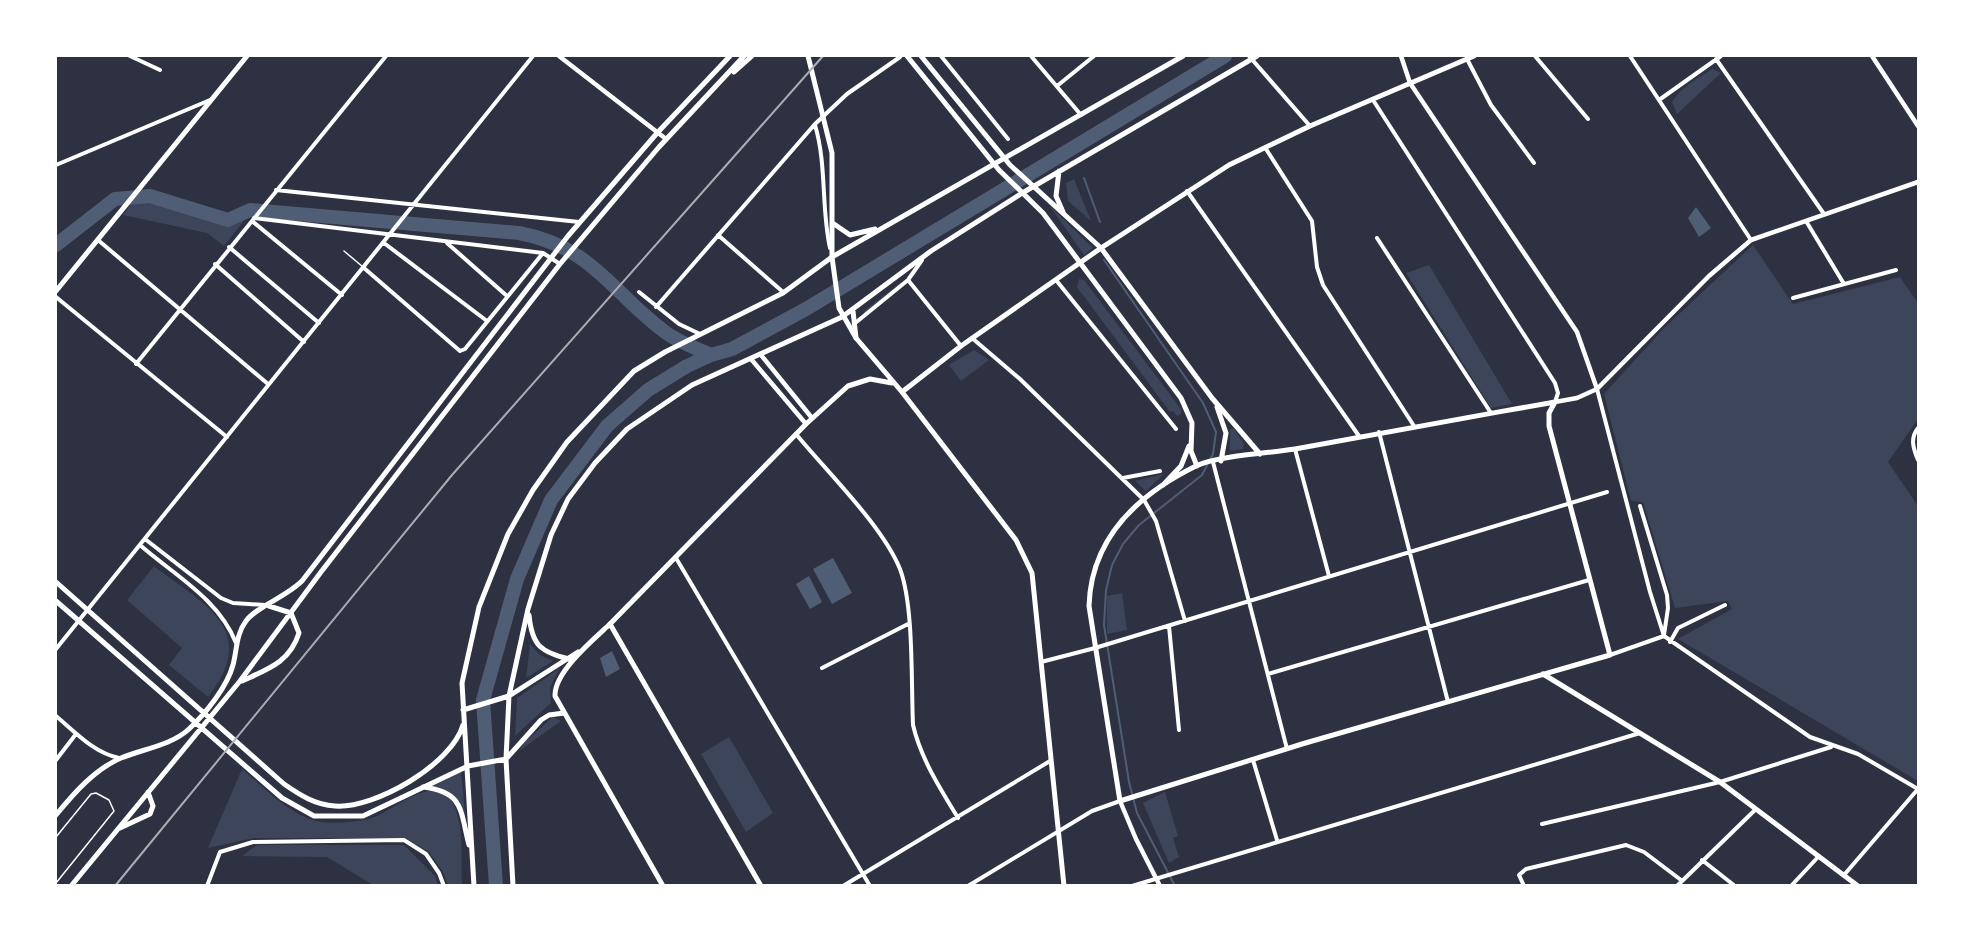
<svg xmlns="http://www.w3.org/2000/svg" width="1974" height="941" font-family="'PT Sans',sans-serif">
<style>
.green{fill:#3c4559}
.water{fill:#4f5d75}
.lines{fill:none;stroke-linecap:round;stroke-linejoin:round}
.stream{stroke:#4f5d75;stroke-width:2}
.river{stroke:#4f5d75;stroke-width:14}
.service{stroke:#fff;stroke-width:1.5}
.minor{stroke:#fff;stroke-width:4}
.tertiary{stroke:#fff;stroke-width:4.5}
.secondary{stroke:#fff;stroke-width:5}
.primary{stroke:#fff;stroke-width:5}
.rail{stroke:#abadb3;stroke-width:2}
</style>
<rect width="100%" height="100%" fill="#2d3142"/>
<path class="green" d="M1712,69L1721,73L1677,114L1672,102C1682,86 1697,79 1712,69Z
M1074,179L1091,221L1068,201L1066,183Z
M132,202L156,203L230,223L249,214L224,246L207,233L123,215Z
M1049,205L1093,248L1084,255Z
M1753,245L1793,304L1900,277L1918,303V419L1888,462L1918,506V781L1678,639L1732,609L1728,601L1675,608L1643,502L1631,501L1604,394L1664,328Z
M1429,265L1512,404L1491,408L1406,273Z
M1079,279L1084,280L1181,409V414L1177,416L1173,411L1170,412L1077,287Z
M901,282V286L865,313L863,312Z
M974,350L989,360L961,381L949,365Z
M1230,429H1234L1244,444L1243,449L1230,451Z
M1164,474L1146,491L1135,481Z
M154,566C204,605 261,629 208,697L169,665L182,648L127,600Z
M1122,593L1127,630L1107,634V596Z
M530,644L540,655L553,661L526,678Z
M560,668L550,687L551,703L515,736L517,698Z
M553,717L561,721L519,751L525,742Z
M729,737L773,813L746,832L701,754Z
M242,769C265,788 291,817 322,822C335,824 364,822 377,816C405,803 447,763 459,821C463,841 461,865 462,885H448L443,872L429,852L406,838H254L208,848Z
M461,771L466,824C459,802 454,790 430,786Z
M1165,792L1178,836L1173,838L1179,857L1169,863L1143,803Z
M257,845H404L435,876L438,885H373L327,857L242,856Z"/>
<path class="water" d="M1696,207L1711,228L1699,237L1688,218Z
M833,558L852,593L832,604L813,569Z
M809,576L822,602L810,609L796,584Z
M612,651L620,669L606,677L600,658Z"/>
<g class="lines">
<path class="stream" d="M1084,178L1100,222
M1104,260L1203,403L1216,432L1213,454L1202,475L1139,525L1123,544L1112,565L1106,590L1104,625L1129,782L1137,813L1175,886"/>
<path class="river" d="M56,245L115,199L150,196L228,220L250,210L519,233C593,247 611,292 665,332C678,342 696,348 711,355
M496,886L483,700L517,579L551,500L607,426L648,390L687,366L711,355L732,349L806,309L1225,56"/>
<path class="service" d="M344,251L363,267
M56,837L91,794L96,793L109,800L114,811L56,883"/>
<path class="minor" d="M130,56L160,70
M941,56L1008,139
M1031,56L1081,115
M1249,56L1310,126
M1535,56L1588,119
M1630,56L1751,240
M1467,59L1491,105L1534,163
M1716,59L1824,214
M1057,86L1094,56
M1373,100L1555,383L1558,393L1555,402
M1659,100L1721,56
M815,125C827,165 821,208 830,248
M1266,149L1312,221L1317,267L1323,285L1414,426
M56,165L210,100
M276,190L579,222
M1187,191L1359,436
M254,218L543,253L560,264
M252,221L342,295
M1806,221L1844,284
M718,235L783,292
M1377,238L1491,413
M98,240L268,384
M384,243L487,321
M447,243L507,296
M229,247L319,323
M215,264L304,342
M364,268L460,351L465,349L543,253
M908,280L961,346
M1056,280L1176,429
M639,292L679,324L700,334
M56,297L227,437
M1793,298L1896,270
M656,307L815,124L847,94L900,57
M854,324L908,280L922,260
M972,338L1020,379L1144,500L1156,521L1185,621
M136,364L386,56
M1597,389L1650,592L1664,636L1810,737L1858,754L1918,789
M1918,428C1910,438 1913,448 1918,460
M1379,432L1448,702
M796,434C827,472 882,525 900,569C914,606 911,683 913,725C921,759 940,788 958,818
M1295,449L1329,576
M1213,462L1287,749
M1123,478L1160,471
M1640,506L1667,595L1668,608L1664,635
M145,539L221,598L233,603L265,605
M140,545C174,575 219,599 236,643
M676,558L870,886
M1169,626L1179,730
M1670,642L1678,628L1725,605
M56,649L533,56
M1610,655L1664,636
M1041,662L1095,648L1607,492
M822,668L908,624
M1268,674L1589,580
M56,716C75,732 94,753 119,758
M56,760L76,734
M1253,760L1277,840
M1542,824L1720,782L1831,747
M1702,860L1735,886
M1844,875L1918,789
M207,886L220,852L253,842L404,840L426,854L439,873L444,886
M843,886L1050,761
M968,886L1092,811L1120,801
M1132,886L1640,733
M1524,886L1519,875L1526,869L1626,845L1644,852L1681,880
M1677,886L1756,809
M1791,886L1819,856"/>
<path class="tertiary" d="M559,56L666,139
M1401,56L1410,83L1577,332L1597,389
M1872,56L1918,126
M761,355L812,418
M751,359L806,424
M1555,402L1577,398L1597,389L1709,276L1751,240L1918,182
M1120,801L1136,839L1160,886"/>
<path class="secondary" d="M808,56L832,153V257L839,308L856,338L902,392L1016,540L1032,573L1064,886
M907,56L999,170L1043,213L1181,398L1192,423L1191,451L1197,466
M921,56L1010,165L1101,248L1212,398L1260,454
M56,291L247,56
M902,392L961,346L1101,248L1229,165L1310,126L1474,56
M1555,402L1549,413V426L1610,655L1302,744L1120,801L1089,606C1091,538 1137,495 1196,466C1217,456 1270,453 1295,449C1381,434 1468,417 1555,402Z
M1217,407L1226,433L1221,461
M1163,485L1181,466L1189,446
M610,624L806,424L848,386L870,379L892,383
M1543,674L1720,782L1858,886"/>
<path class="primary" d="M734,72L752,56
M1059,171L1056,196L1063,212
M834,224L850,235L875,229
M853,311L856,338
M56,582L284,784C300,795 315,805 335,806C375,809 452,764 463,725
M56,601L282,798L314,816H363L468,766L506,759L541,720L549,715L564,713
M529,615C532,645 540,652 569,659
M242,681C268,669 290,662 299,633L291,613L269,606
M463,710L509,696L578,652
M423,787C464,792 460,810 469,845
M56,815C74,793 95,769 121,758C143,749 172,745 189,729C206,713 227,687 233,665C237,650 236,634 246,621C256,607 286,597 302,581L568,236L658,132L730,56
M120,828L150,814L153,806L148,792
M71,886L240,681L321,572L560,264L659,147L744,56
M474,886L462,683L479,607L508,534L533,490L567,442L634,371L665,352L783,293L832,257L1183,56
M513,886L506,759L509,696L528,609L551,535L568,499L595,463L627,429L692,385L842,317L931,251L1024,192L1257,56
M663,886L555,696C554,672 594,639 610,624L761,886"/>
<path class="rail" d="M115,886L452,475L823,56"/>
</g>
<rect width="1974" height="941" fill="none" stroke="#ffffff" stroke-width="114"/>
</svg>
